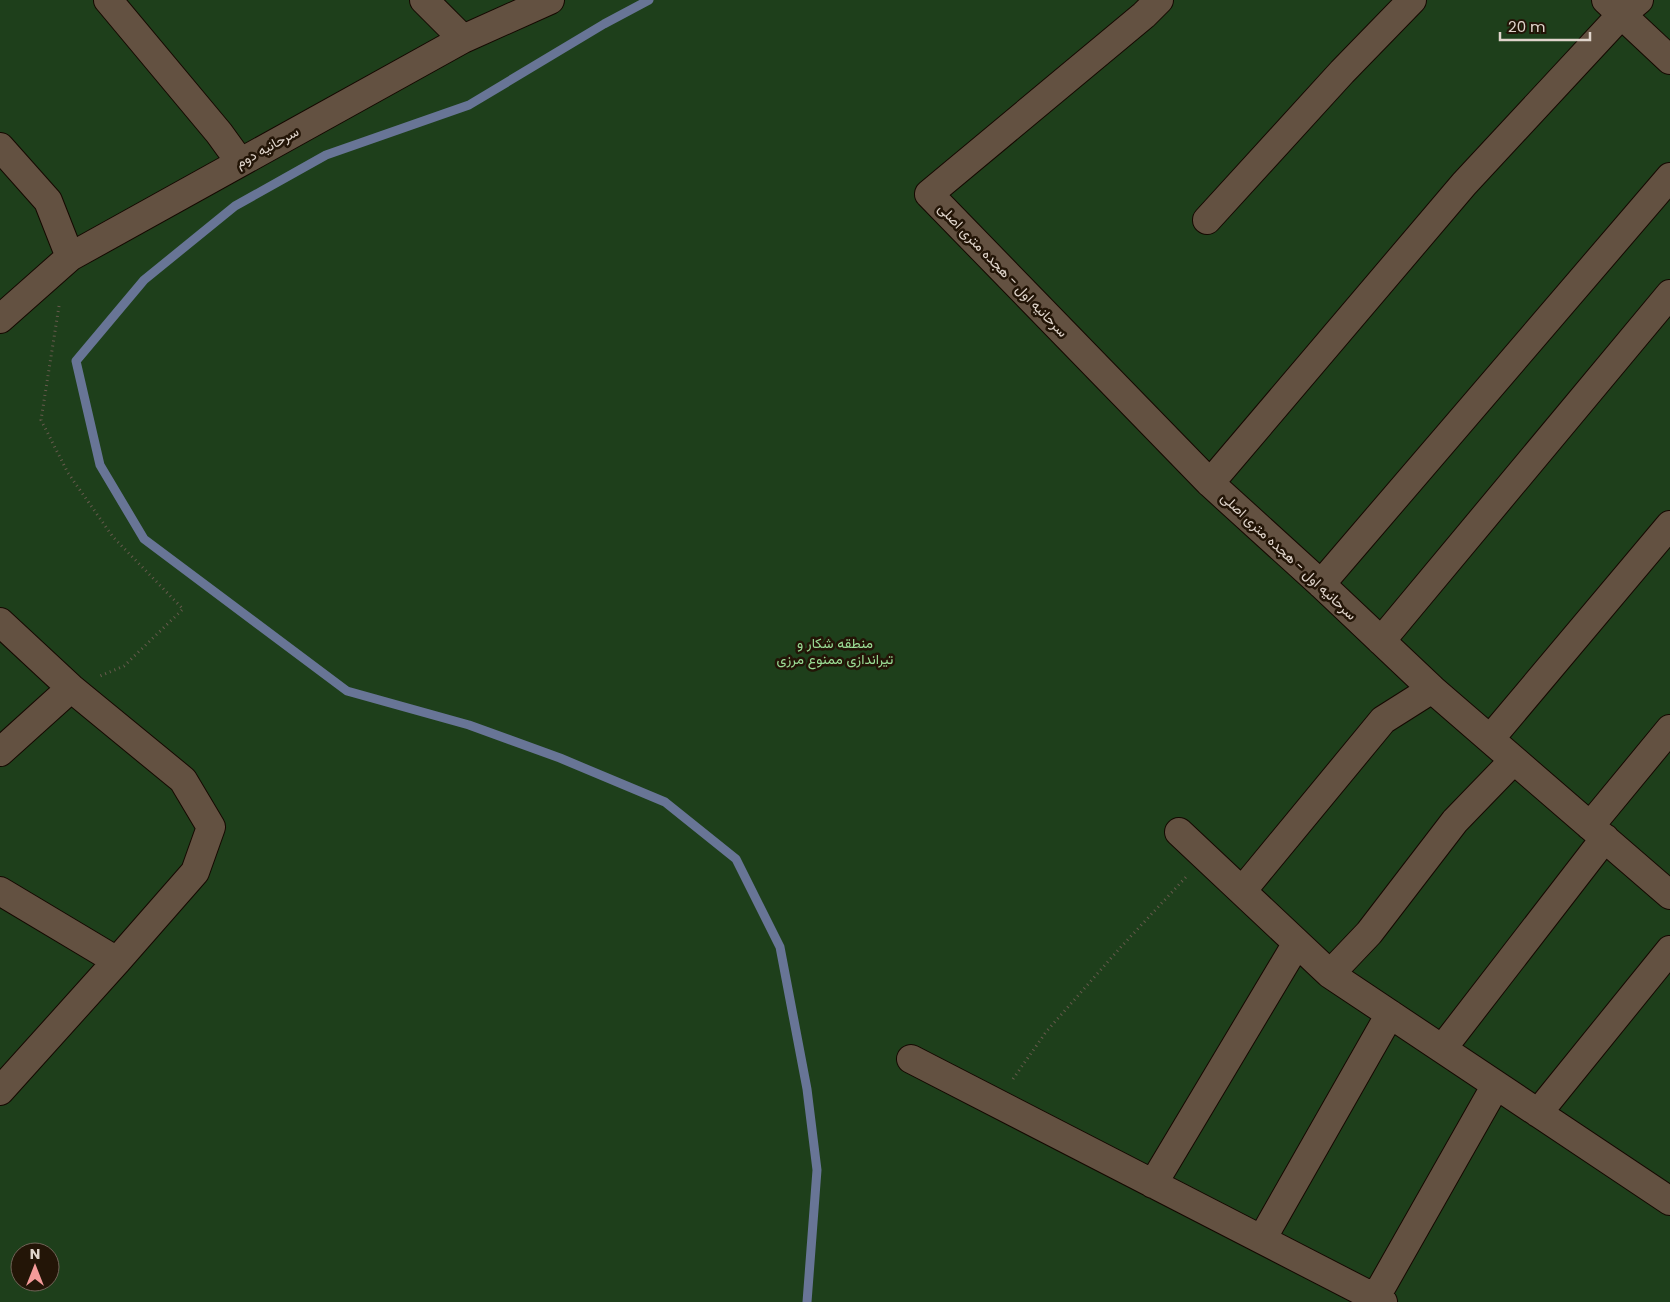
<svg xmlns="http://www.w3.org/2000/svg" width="1670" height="1302" font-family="Poppins,Vazirmatn,sans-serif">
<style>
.green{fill:#1e3f1b;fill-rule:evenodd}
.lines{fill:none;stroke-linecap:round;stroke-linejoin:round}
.stream{stroke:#687596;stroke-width:9}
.minor-casing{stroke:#150800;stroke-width:30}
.path{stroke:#675a4d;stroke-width:3;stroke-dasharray:1 4;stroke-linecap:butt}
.minor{stroke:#635141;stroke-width:28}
.labels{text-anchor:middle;stroke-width:5;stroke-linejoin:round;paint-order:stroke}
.street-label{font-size:14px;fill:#e0d5cc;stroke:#231507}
.park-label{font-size:14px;fill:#9bdd95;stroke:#231507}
</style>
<rect width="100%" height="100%" fill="#2d1e10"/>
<path class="green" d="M0,0H1670V1302H0ZM20,1252H50V1282H20Z"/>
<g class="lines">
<path class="stream" d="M649,0L604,24L469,105L326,155L235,206L144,280L76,361L100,465L144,539L347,691L469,725L560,758L665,802L736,859L780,947L807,1089L817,1170L807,1302"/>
<defs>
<path id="minor" d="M108,0L219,133L240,162
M424,0L463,39
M1159,0L1144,15L929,194L1210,483L1321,584L1432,689L1670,895
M1606,0L1670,60
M0,147L48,201L70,257
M1207,220L1342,72L1412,0
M0,319L70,257L463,39L550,0
M1210,483L1464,184L1621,15L1639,0
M1321,584L1670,177
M0,622L71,688L183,780L211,827L195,872L117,961L0,1091
M1381,641L1670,294
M1490,739L1670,525
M0,752L71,688
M1590,826L1670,729
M1179,832L1330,974L1670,1201
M0,891L117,961
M1242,891L1383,720L1432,689
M1330,974L1369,933L1455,821L1514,760
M1442,1049L1605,838
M911,1059L1383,1302
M1538,1113L1670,950
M1153,1184L1297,943
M1262,1239L1390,1014
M1373,1302L1496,1085"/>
</defs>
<use href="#minor" class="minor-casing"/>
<path class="path" d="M59,306L41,420L68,473L113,537L183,609L124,666L100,676
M1013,1079L1046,1032L1120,948L1186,877"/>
<use href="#minor" class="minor"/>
</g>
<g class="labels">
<g class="street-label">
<text transform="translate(267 147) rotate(-29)" y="5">سرحانیه دوم</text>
<text transform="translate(1003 270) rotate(46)" y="5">سرحانیه اول - هجده متری اصلی</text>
<text transform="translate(1289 556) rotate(43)" y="5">سرحانیه اول - هجده متری اصلی</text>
</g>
<g class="park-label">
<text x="835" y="648">منطقه شکار و<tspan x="835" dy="16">تیراندازی ممنوع مرزی</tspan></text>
</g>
</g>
<g transform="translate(35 1267)"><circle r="24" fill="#231507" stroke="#6f6256"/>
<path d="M0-4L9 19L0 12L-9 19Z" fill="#f59b99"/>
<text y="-8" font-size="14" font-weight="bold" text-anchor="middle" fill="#e0d5cc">N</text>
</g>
<path d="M1500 32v8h90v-8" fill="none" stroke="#e0d5cc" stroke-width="2.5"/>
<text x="1508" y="32" font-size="15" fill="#e0d5cc" stroke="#231507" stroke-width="4" paint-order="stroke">20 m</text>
</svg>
